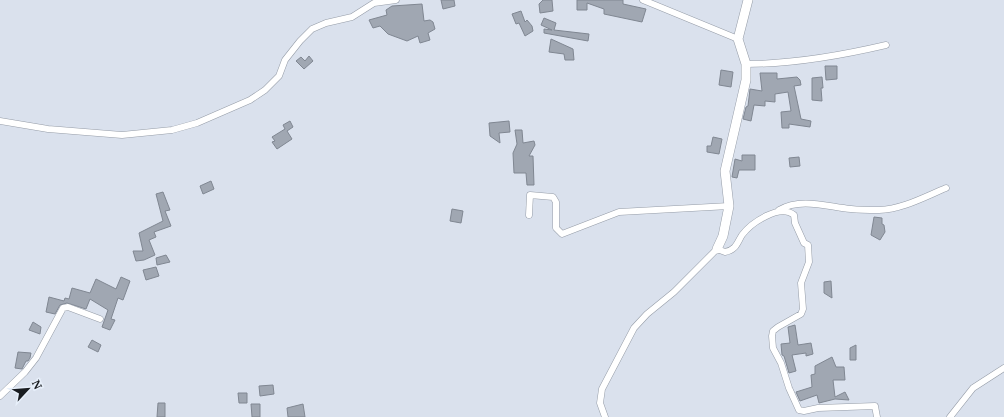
<svg xmlns="http://www.w3.org/2000/svg" width="1004" height="417" font-family="'Noto Serif',serif">
<style>
.building{fill:#a0a7b2;stroke:#808792}
.lines{fill:none;stroke-linecap:round;stroke-linejoin:round}
.street-casing{stroke:#959ca7;stroke-width:7}
.secondary-casing{stroke:#959ca7;stroke-width:10}
.street{stroke:#fff;stroke-width:6}
.secondary{stroke:#fff;stroke-width:9}
</style>
<rect width="100%" height="100%" fill="#dae1ed"/>
<path class="building" d="M441,0H454L455,6L443,9Z
M543,0H552L553,11L540,13L539,4Z
M577,0H623V4L646,9L642,22L604,14V9L587,3V10H577Z
M422,4L424,21L430,20L433,22L435,29L428,33L430,40L420,43L418,36L407,41L388,34L380,26L373,28L369,20L387,15L386,10L392,6Z
M521,11L525,22L527,20L532,26L533,31L525,36L519,23L516,24L512,14Z
M544,18L556,23L554,30L589,34L588,41L544,33V29L552,30L541,25Z
M551,39L573,49L574,60H565L564,54L549,52Z
M309,56L313,61L304,69L296,61L301,57L305,61Z
M825,66H837V79L826,80Z
M721,70L733,72L731,87L719,85Z
M760,73H777V79L797,77L800,80L801,85L794,86L801,119L811,121L810,127L789,124V128H782L781,112L791,111L788,92L775,94V102L765,101V106L754,105L751,121L743,119L746,107L748,106L750,89L762,91Z
M822,77L823,88H821L822,101L812,100V78Z
M290,121L293,127L287,131L292,139L277,149L272,142L275,141L272,137L285,129L283,125Z
M509,121L510,132L499,133L500,143L490,136L489,123Z
M515,130H522L523,143L534,141L535,145L529,156H533L534,185H527L526,173H514L513,153L517,144Z
M713,137L722,139L719,154L707,152V146H711Z
M742,155H755V170H739L737,178L732,177L735,159L742,161Z
M799,157L800,166L790,167L789,158Z
M211,181L214,189L203,194L200,186Z
M163,192L170,210L165,211L171,226L154,232L156,237L149,240L155,255L144,260L136,261L133,251H143L139,233L163,221L156,194Z
M452,209L463,211L461,223L450,221Z
M874,217L882,218V224L884,225L885,232L880,240L871,235Z
M166,255L170,262L157,265L156,258Z
M156,267L159,276L146,280L143,270Z
M121,277L130,281L123,300L118,298L111,319L115,320L110,330L102,327L108,310L90,299L86,309L67,303L60,305L55,314L46,312L49,297L64,301L65,298L69,299L72,288L90,293L96,279L116,289Z
M831,281L832,298L824,293V282Z
M33,322L41,327L40,334L29,330Z
M795,325L798,345L811,343L813,354L806,356V353L792,355L796,371L789,373L784,356L782,355L781,344L790,343L788,327Z
M92,340L101,345L98,352L88,347Z
M856,345V360H850V348Z
M18,352L31,353L30,358L28,361H26L22,369L15,368Z
M832,357L836,367H844L845,380H833L835,397L845,392L849,400L835,399L819,403L817,395L800,401L796,392L812,387L811,375L815,374V366Z
M273,385L274,394L260,396L259,386Z
M238,393H247V403H239Z
M158,403H165V417H157Z
M251,404H260V417H252Z
M303,404L305,417H288L287,408Z"/>
<g class="lines">
<defs>
<path id="street" d="M643,0L738,39
M746,64C794,64 839,56 886,45
M0,121L48,129L122,135L172,130L197,123L250,100L265,90L279,76L285,60L300,41L312,29L326,23L352,17L374,3L396,0
M779,210C801,197 828,207 851,209C860,210 870,210 879,210C903,209 924,197 946,188
M529,215L530,195L553,197L556,202V228L562,234L619,212L729,206
M0,396L25,372L36,358L63,308L68,307L100,319
M605,417L600,403L602,389L634,328L647,314L674,292L717,249L725,252C736,250 737,243 742,235C751,223 780,203 794,215L795,223L804,243L808,245L809,262L801,283L803,309L801,314L778,327L773,331L772,336L773,348L781,363L789,388L799,410L804,411L818,408L875,406L877,417
M950,417L973,388L1004,368"/>
<path id="secondary" d="M717,249L723,236L729,206L725,171L746,80V64L738,39L748,0"/>
</defs>
<use href="#street" class="street-casing"/>
<use href="#secondary" class="secondary-casing"/>
<use href="#street" class="street"/>
<use href="#secondary" class="secondary"/>
</g>
<g transform="translate(28 389) rotate(64)" stroke="#e7effa" stroke-width="3" paint-order="stroke">
<path d="M0-3L7 15L0 10L-7 15Z" fill="#191c20"/>
<text y="-6" font-size="11" font-weight="bold" text-anchor="middle" fill="#191c20">N</text>
</g>
</svg>
